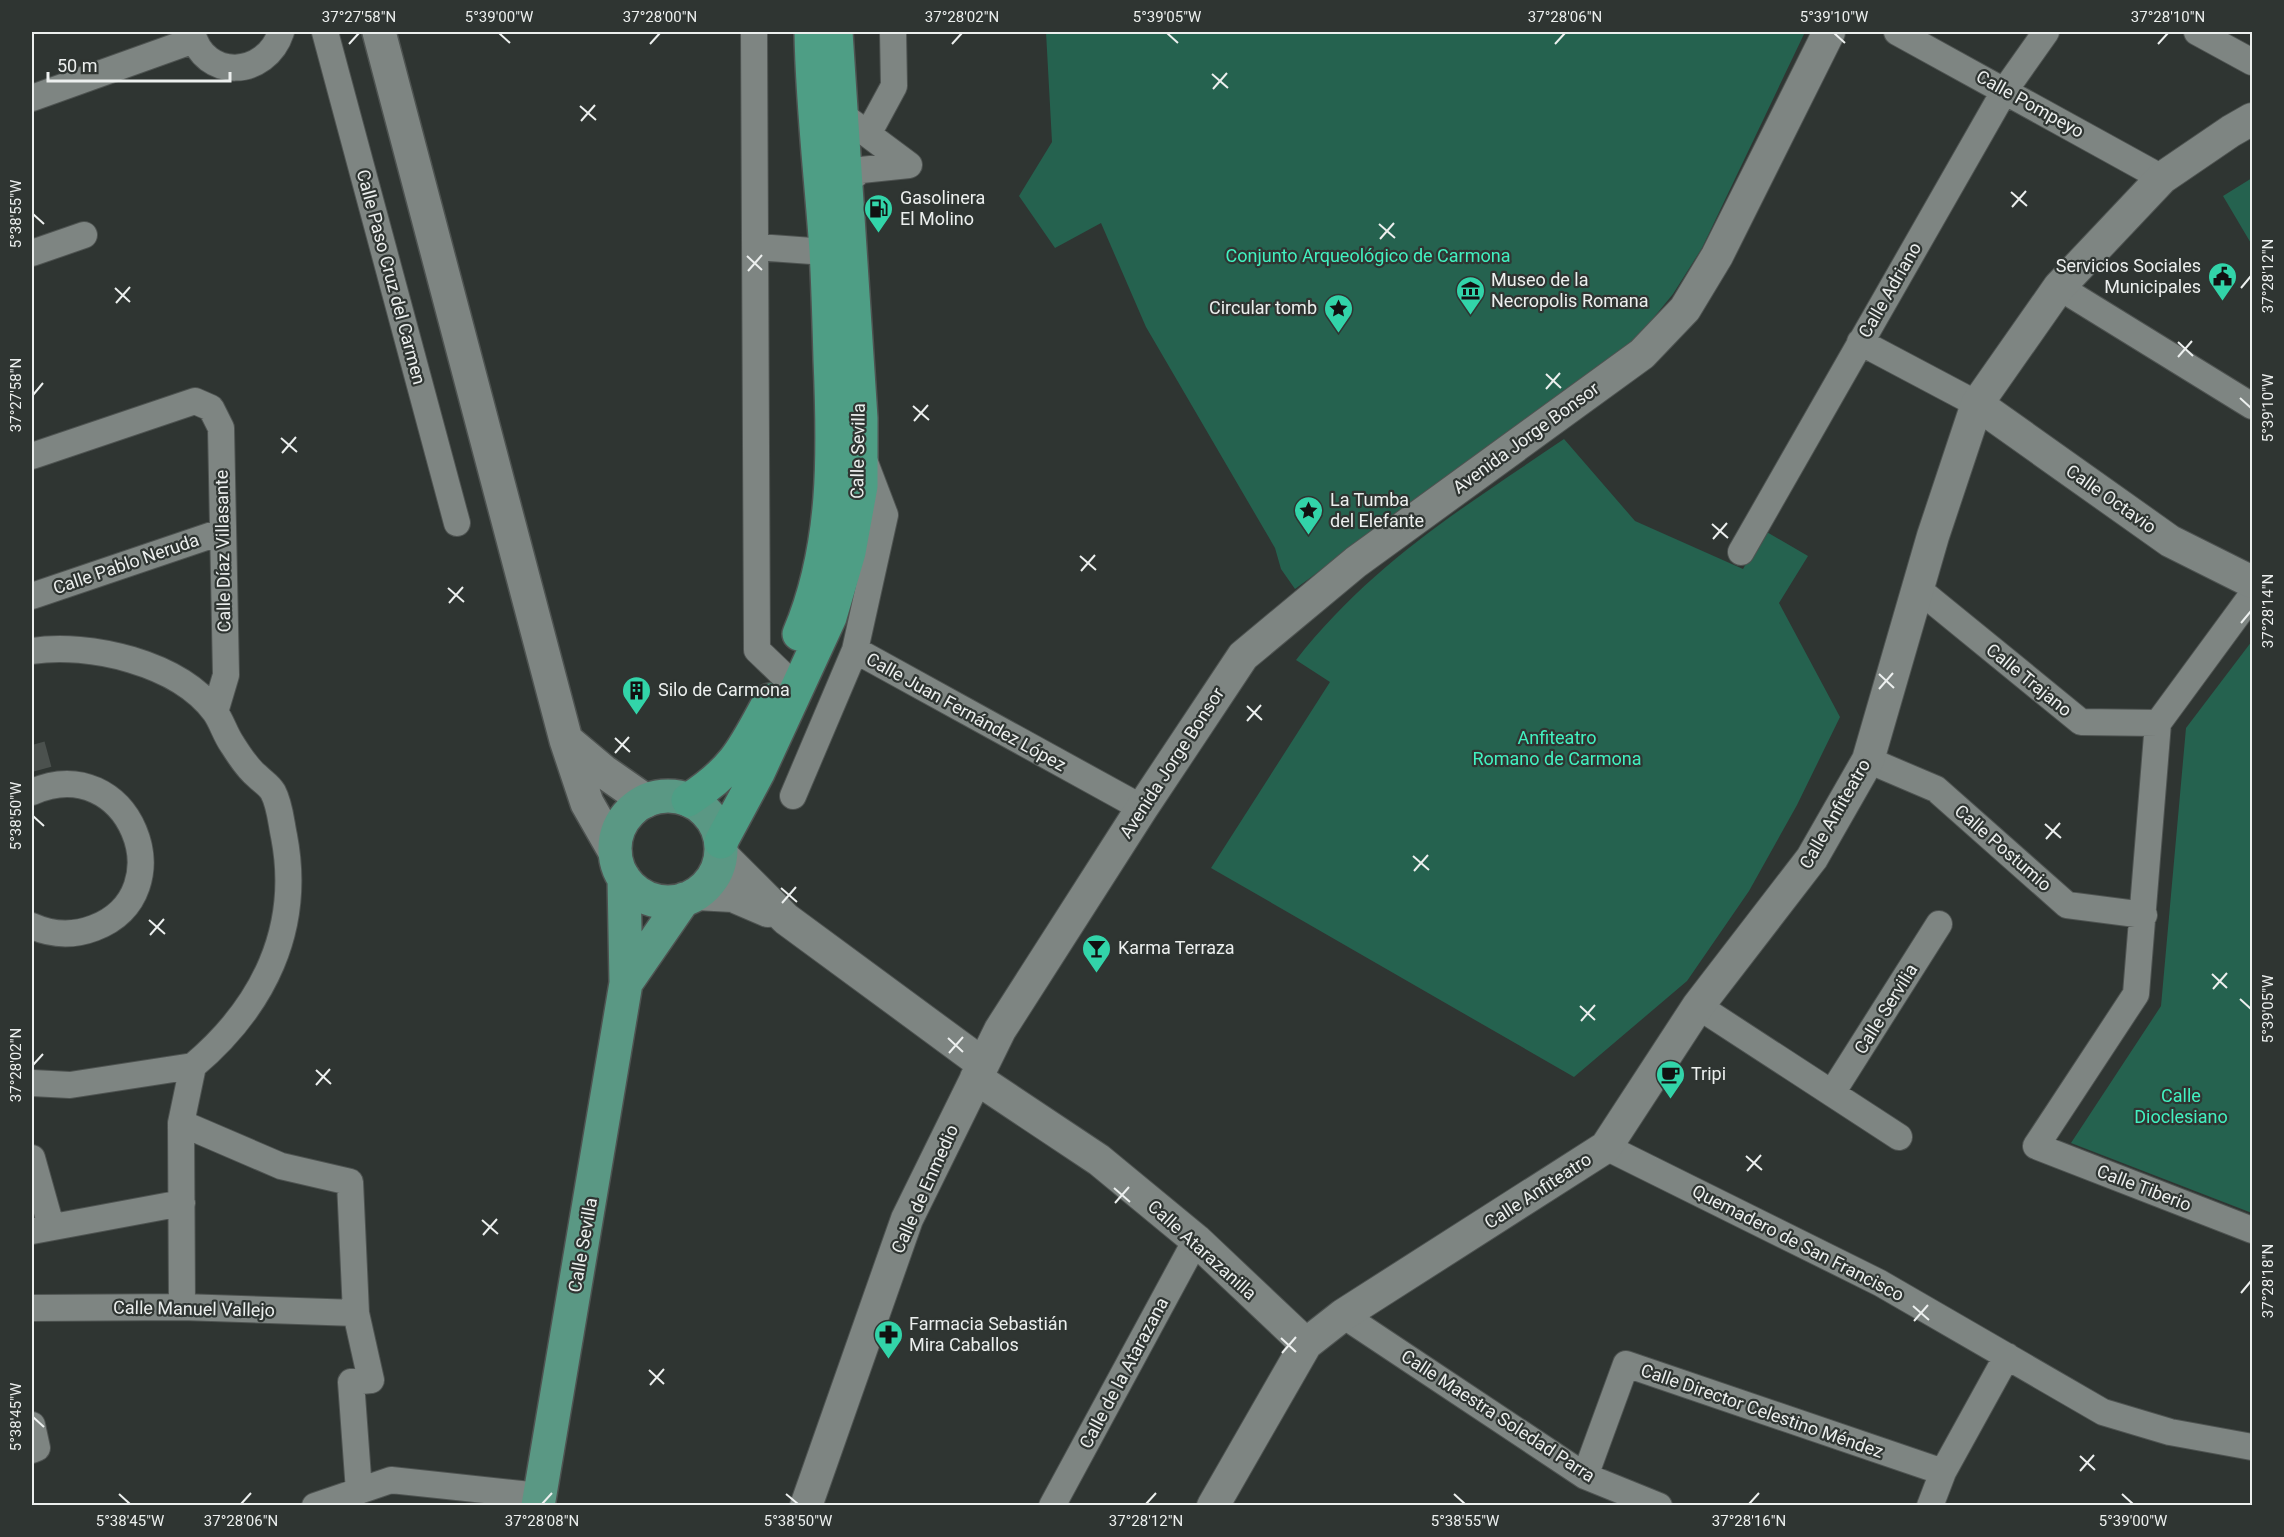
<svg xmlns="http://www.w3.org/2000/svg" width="2284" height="1537" font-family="Roboto,sans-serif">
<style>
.green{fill:#25624f}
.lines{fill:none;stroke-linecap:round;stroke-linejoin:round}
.minor-tunnel{stroke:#4b514e;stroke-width:26;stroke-dasharray:26 13;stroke-linecap:butt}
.minor-casing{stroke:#4e5351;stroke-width:28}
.tertiary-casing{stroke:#4e5351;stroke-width:34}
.secondary-casing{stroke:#4e5351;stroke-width:36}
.primary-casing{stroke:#4e5351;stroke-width:36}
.trunk-casing{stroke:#4e5351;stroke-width:36}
.minor{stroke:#7e8582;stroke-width:26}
.tertiary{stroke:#7e8582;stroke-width:32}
.secondary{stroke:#7e8582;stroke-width:33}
.primary{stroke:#5a9884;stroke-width:33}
.trunk{stroke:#4e9e85;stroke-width:33}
.ticks{fill:none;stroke:#ecefee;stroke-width:2}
.labels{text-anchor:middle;stroke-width:4.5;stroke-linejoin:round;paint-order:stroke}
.street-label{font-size:18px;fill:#ecefee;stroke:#2f3532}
.poi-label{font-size:18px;fill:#ecefee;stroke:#2f3532;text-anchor:start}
.park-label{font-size:18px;fill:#41f2c1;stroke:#2f3532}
.neatline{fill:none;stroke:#ecefee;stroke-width:2}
.ticks-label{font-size:15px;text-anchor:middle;fill:#ecefee}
</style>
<rect width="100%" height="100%" fill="#2f3532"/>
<path class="green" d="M1046,32H1805L1702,248L1673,294L1637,338L1295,589L1281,569L1275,548L1146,327L1101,223L1055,248L1019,196L1052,142Z
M2252,178V245L2223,196Z
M1564,439L1635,521L1743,569L1765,531L1808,556L1779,603L1840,717L1797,805L1749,891L1687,981L1574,1077L1211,868L1330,682L1296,660C1372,563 1464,507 1564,439Z
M2252,641V1213L2071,1143L2161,1006L2186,728Z"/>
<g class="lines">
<path class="minor-tunnel" d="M32,745L41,778"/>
<defs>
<path id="minor" d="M192,32C204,81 266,78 281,32
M325,32L457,523
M754,32L757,650L782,674
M1897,32L2162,178
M2197,32L2252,62
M32,98L194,40
M842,115L909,165L861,170L846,182
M868,134L894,86L893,32
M757,247L826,252
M32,253L84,235
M2059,287L2252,406
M1860,342L1977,404
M32,456L195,401L211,408L221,428L226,675L215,712
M864,460L885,515L855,650L1142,808
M1741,552L2005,90L2046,32
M1918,589L2081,722L2158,723
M2252,595L2158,723L2136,994L2036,1146L2252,1230
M32,596L221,532
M32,651C89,642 179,663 215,712C222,722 225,734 232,744C239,755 247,768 257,776C263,782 269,785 273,792C280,805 281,822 284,836C302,929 263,1007 193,1066
M1868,760L1936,789L2067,905L2144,915
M32,792C129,749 186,893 94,928C73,936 52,935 32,926
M793,796L855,650
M1698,1006L1899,1137
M32,1083L70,1085L193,1066
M1832,1093L1939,924
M181,1123L281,1166L350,1182L356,1313L371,1380L351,1382L359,1491
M1606,1147L1880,1283L2103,1412L2170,1432L2252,1447
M32,1158L51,1226
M32,1231L182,1203
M182,1307L181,1123L193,1066
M32,1308L182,1307L356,1313
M1343,1315L1585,1476L1659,1506
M32,1425L37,1448L32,1450
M1585,1476L1626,1364L1943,1472
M315,1506L391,1480L540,1496
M1052,1506L1196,1240
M1930,1506L1943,1472L2007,1356"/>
<path id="tertiary" d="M1977,404L2170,541L2252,582
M721,854L786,919L983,1064
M697,894L733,896L768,911
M976,1078L1099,1160L1196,1240L1306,1344
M806,1506L907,1219L1000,1030L1142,808L1243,656L1356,562L1642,354L1685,309L1717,256L1829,32
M1213,1506L1306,1344L1343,1315L1606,1147L1698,1006L1812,858L1868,760L1933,536L1977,404L2059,287L2162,178L2231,131L2252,119"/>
<path id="secondary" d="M379,32L566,740L587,803L615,852
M566,740L603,771L646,801"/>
<path id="primary" d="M615 849a53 53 0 1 1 106 0a53 53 0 1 1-106 0Z
M626,983L684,899
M538,1506L626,983L624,878"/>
<path id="trunk" d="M799,634C836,547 834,452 830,359C829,323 828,286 826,250C821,177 812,105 811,32
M688,800C736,769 744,748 770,700
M721,842L758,773L830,617L849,552L861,486V418L836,32"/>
</defs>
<use href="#minor" class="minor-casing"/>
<use href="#tertiary" class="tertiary-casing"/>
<use href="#secondary" class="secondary-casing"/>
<use href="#primary" class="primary-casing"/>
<use href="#trunk" class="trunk-casing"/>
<use href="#minor" class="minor"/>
<use href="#tertiary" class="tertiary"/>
<use href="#secondary" class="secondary"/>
<use href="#primary" class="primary"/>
<use href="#trunk" class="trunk"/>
</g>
<path class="ticks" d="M499,33L510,43M1167,33L1178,43M1834,33L1845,43M349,44L359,33M650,44L660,33M952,44L962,33M1555,44L1565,33M2158,44L2168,33M1212,74L1228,88M1213,89L1227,73M580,106L596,120M581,121L595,105M2011,192L2027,206M2012,207L2026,191M33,214L44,224M1379,224L1395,238M1380,239L1394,223M747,256L762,270M748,271L762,255M115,288L130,302M2241,288L2251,276M116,303L130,287M2178,342L2193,356M2178,357L2192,341M1546,374L1561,388M1546,389L1560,373M33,395L43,383M2240,398L2251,408M913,406L929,420M914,421L928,405M281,438L297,452M282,453L296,437M1712,524L1728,538M1713,539L1727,523M1080,556L1096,570M1081,571L1095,555M448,588L464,602M449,603L463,587M2241,623L2251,611M1879,674L1894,688M1879,689L1893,673M1247,706L1262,720M1247,721L1261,705M615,738L630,752M615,753L629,737M33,816L44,826M2045,824L2061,838M2046,839L2060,823M1413,856L1429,870M1414,871L1428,855M781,888L797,902M782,903L796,887M149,920L165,934M150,935L164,919M2212,974L2227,988M2213,989L2227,973M2240,999L2251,1009M1580,1006L1595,1020M1581,1021L1595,1005M948,1038L963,1052M949,1053L963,1037M33,1065L43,1054M316,1070L331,1084M316,1085L330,1069M1746,1156L1762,1170M1747,1171L1761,1155M1114,1188L1130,1202M1115,1203L1129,1187M482,1220L498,1234M483,1235L497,1219M2241,1293L2251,1281M1913,1306L1929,1320M1914,1321L1928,1305M1281,1338L1296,1352M1282,1353L1296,1337M649,1370L664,1384M650,1385L664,1369M33,1417L44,1427M2080,1456L2095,1470M2080,1471L2094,1455M119,1494L130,1504M786,1494L798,1504M1454,1494L1465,1504M2122,1494L2133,1504M241,1504L251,1493M542,1504L552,1493M1146,1504L1156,1493M1749,1504L1759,1493"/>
<defs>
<symbol id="fuel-pin" viewBox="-11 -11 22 30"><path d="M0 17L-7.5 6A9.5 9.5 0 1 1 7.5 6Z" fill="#32d4a9" stroke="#2f3532"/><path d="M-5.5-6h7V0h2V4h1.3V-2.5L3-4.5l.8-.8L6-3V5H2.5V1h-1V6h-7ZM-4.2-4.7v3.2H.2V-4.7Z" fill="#111"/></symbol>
<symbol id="civic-pin" viewBox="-11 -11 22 30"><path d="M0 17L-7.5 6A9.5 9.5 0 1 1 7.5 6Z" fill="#32d4a9" stroke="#2f3532"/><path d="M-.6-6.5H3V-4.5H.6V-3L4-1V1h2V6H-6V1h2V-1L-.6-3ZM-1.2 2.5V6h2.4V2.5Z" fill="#111"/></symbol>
<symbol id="museum-pin" viewBox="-11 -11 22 30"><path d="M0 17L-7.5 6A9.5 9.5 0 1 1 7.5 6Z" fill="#32d4a9" stroke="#2f3532"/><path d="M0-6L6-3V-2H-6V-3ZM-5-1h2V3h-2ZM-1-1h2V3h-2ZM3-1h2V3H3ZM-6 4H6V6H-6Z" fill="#111"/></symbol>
<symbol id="sight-pin" viewBox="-11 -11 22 30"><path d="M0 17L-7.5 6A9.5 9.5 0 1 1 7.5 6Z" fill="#32d4a9" stroke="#2f3532"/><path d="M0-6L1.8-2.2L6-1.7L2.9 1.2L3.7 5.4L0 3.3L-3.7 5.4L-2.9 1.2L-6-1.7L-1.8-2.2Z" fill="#111"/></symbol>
<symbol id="building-pin" viewBox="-11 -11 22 30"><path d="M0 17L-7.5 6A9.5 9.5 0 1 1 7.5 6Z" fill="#32d4a9" stroke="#2f3532"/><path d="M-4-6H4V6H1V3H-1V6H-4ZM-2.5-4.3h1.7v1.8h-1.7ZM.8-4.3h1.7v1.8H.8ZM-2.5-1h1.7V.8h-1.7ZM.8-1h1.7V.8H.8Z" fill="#111"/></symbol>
<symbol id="bar-pin" viewBox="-11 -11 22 30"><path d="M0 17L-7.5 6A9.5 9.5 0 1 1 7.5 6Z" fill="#32d4a9" stroke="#2f3532"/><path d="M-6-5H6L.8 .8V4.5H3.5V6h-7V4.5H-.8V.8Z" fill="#111"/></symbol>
<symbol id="cafe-pin" viewBox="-11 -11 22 30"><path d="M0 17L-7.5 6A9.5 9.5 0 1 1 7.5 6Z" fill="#32d4a9" stroke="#2f3532"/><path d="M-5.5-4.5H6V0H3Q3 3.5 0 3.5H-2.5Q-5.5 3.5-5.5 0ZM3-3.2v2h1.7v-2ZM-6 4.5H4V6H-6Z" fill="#111"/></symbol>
<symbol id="pharmacy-pin" viewBox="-11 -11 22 30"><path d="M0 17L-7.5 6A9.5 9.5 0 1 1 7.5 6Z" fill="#32d4a9" stroke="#2f3532"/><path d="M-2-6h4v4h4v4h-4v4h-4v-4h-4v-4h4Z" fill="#111"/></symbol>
</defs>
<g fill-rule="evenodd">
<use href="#fuel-pin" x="862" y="192" width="33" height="45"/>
<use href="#civic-pin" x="2206" y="260" width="33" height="45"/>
<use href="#museum-pin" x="1454" y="274" width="33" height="45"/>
<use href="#sight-pin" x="1322" y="292" width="33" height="45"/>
<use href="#sight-pin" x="1292" y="494" width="33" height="45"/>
<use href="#building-pin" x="620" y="674" width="33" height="45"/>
<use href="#bar-pin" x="1080" y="932" width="33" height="45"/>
<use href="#cafe-pin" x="1654" y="1058" width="33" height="45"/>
<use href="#pharmacy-pin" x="872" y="1318" width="33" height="45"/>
</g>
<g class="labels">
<g class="street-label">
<text transform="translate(2030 104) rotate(29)" y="6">Calle Pompeyo</text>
<text transform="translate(391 277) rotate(75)" y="6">Calle Paso Cruz del Carmen</text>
<text transform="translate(1890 290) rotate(-60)" y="6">Calle Adriano</text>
<text transform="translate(1526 438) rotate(-36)" y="6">Avenida Jorge Bonsor</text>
<text transform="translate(858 451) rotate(-89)" y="6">Calle Sevilla</text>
<text transform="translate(2111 499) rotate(35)" y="6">Calle Octavio</text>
<text transform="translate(223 551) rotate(-91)" y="6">Calle Díaz Villasante</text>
<text transform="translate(126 564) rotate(-19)" y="6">Calle Pablo Neruda</text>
<text transform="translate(2029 680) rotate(39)" y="6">Calle Trajano</text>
<text transform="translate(966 712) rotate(29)" y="6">Calle Juan Fernández López</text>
<text transform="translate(1172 763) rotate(-57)" y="6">Avenida Jorge Bonsor</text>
<text transform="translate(1835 814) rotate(-60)" y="6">Calle Anfiteatro</text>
<text transform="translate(2003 848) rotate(41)" y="6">Calle Postumio</text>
<text transform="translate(1886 1009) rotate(-58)" y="6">Calle Servilia</text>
<text transform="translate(2144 1188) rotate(21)" y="6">Calle Tiberio</text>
<text transform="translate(925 1189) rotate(-66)" y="6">Calle de Enmedio</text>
<text transform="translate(1538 1191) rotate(-33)" y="6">Calle Anfiteatro</text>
<text transform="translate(1798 1243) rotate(27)" y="6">Quemadero de San Francisco</text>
<text transform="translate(583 1245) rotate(-80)" y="6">Calle Sevilla</text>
<text transform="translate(1202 1250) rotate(42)" y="6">Calle Atarazanilla</text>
<text transform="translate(194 1309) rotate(1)" y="6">Calle Manuel Vallejo</text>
<text transform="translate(1124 1373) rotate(-62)" y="6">Calle de la Atarazana</text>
<text transform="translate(1762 1411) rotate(19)" y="6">Calle Director Celestino Méndez</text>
<text transform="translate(1498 1416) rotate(33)" y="6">Calle Maestra Soledad Parra</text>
</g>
<g class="poi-label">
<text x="900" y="204">Gasolinera<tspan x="900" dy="21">El Molino</tspan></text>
<text x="2201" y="272" text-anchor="end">Servicios Sociales<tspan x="2201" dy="21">Municipales</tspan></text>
<text x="1491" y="286">Museo de la<tspan x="1491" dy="21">Necropolis Romana</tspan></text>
<text x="1317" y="314" text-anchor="end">Circular tomb</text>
<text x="1330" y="506">La Tumba<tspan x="1330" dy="21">del Elefante</tspan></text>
<text x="658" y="696">Silo de Carmona</text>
<text x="1118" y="954">Karma Terraza</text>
<text x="1691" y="1080">Tripi</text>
<text x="909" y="1330">Farmacia Sebastián<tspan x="909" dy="21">Mira Caballos</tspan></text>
</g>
<g class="park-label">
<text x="1368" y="262">Conjunto Arqueológico de Carmona</text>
<text x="1557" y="744">Anfiteatro<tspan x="1557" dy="21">Romano de Carmona</tspan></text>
<text x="2181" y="1102">Calle<tspan x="2181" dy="21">Dioclesiano</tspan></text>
</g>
</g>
<rect width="2284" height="1537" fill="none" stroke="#2f3532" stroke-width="66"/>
<path d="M48 72v9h182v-9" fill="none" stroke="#ecefee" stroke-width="3"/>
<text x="57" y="72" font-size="18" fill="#ecefee" stroke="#2f3532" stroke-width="4.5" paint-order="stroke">50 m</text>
<rect x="33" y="33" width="2218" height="1471" class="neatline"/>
<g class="ticks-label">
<text x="359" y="22">37°27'58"N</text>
<text x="499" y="22">5°39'00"W</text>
<text x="660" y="22">37°28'00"N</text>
<text x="962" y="22">37°28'02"N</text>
<text x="1167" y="22">5°39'05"W</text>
<text x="1565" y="22">37°28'06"N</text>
<text x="1834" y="22">5°39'10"W</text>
<text x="2168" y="22">37°28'10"N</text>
<text transform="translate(16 214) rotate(-90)" y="5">5°38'55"W</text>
<text transform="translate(2268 276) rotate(-90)" y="5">37°28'12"N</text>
<text transform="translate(16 395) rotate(-90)" y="5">37°27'58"N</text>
<text transform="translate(2268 408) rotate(-90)" y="5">5°39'10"W</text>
<text transform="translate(2268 611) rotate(-90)" y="5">37°28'14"N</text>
<text transform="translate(16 816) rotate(-90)" y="5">5°38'50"W</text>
<text transform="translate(2268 1009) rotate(-90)" y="5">5°39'05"W</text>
<text transform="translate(16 1065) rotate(-90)" y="5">37°28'02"N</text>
<text transform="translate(2268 1281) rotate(-90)" y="5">37°28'18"N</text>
<text transform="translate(16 1417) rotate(-90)" y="5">5°38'45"W</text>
<text x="130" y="1526">5°38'45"W</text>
<text x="241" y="1526">37°28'06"N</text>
<text x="542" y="1526">37°28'08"N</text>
<text x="798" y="1526">5°38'50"W</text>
<text x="1146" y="1526">37°28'12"N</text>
<text x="1465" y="1526">5°38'55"W</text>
<text x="1749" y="1526">37°28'16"N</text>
<text x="2133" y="1526">5°39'00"W</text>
</g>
</svg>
